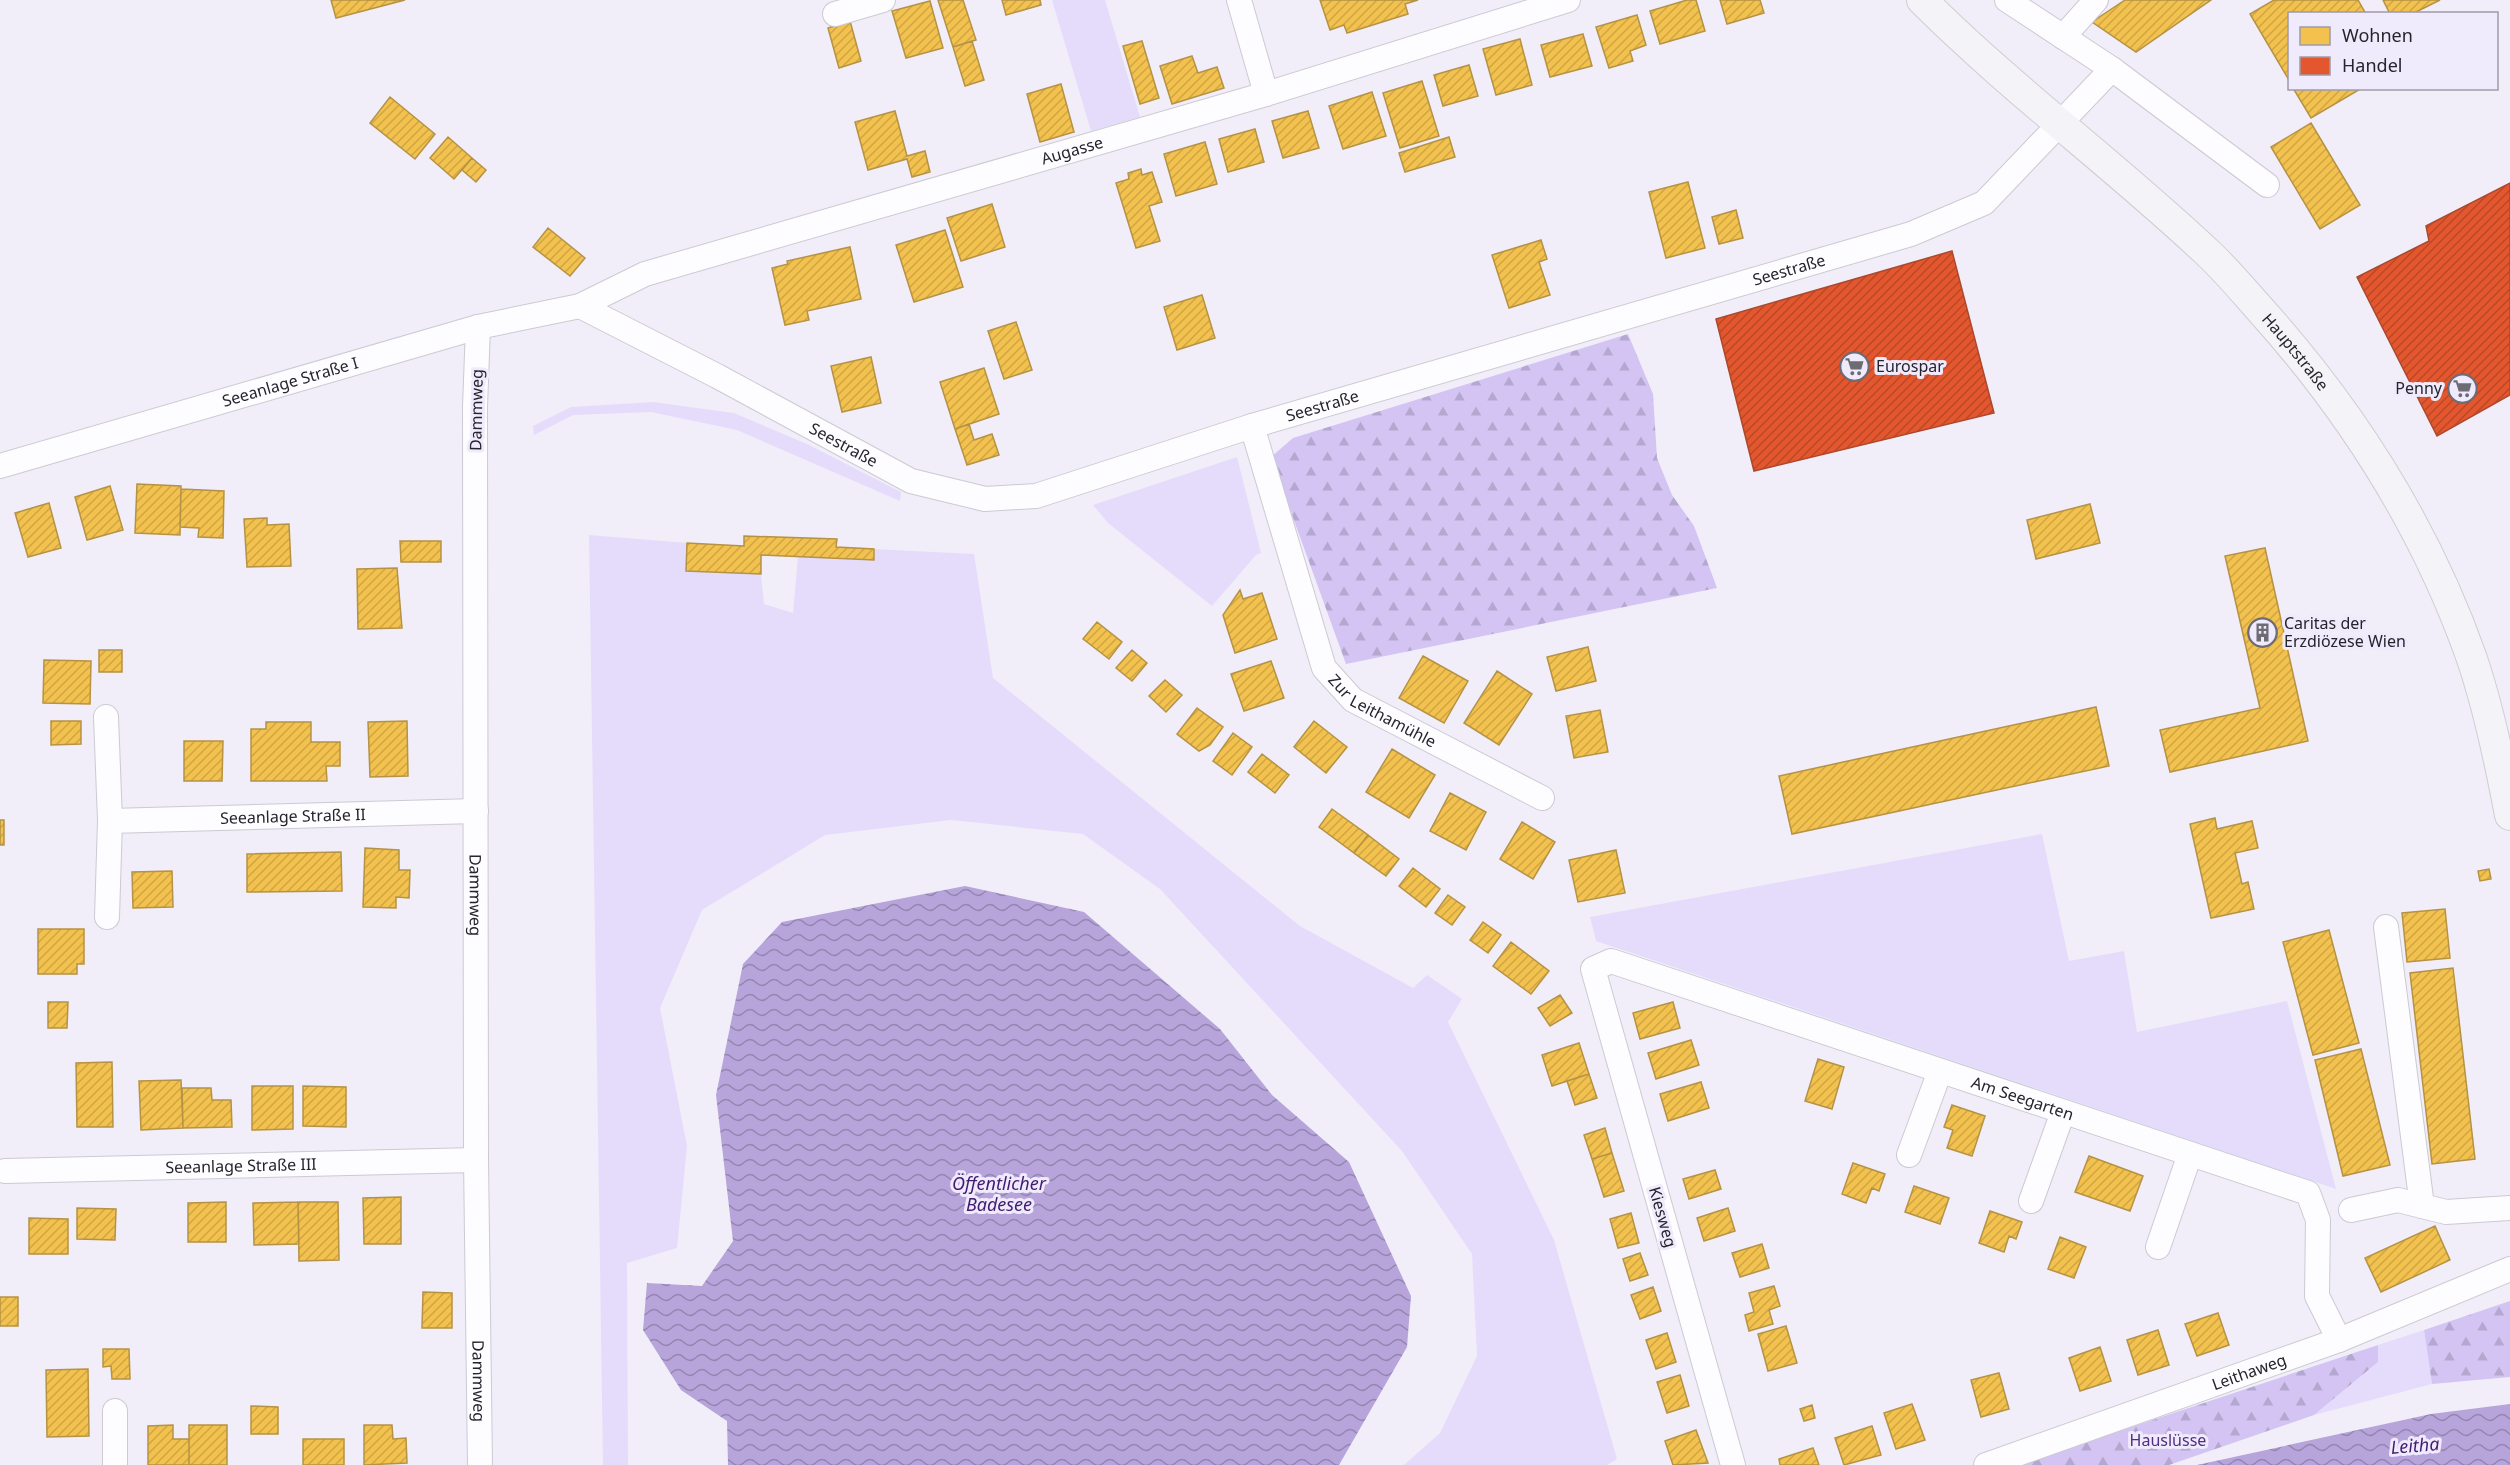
<svg xmlns="http://www.w3.org/2000/svg" width="2510" height="1465" font-family="'Noto Sans',sans-serif">
<style>
.green{fill:#e5dcfc}
.forest{fill:url(#forest-firs)}
.water{fill:url(#water-waves)}
.homes{fill:url(#homes-hatch);stroke:#b59244;stroke-width:1.5}
.shops{fill:url(#shops-hatch);stroke:#ab482d;stroke-width:1.5}
.lines{fill:none;stroke-linecap:round;stroke-linejoin:round}
.minor-casing{stroke:#cccad2;stroke-width:26}
.major-casing{stroke:#cfcdd2;stroke-width:32}
.minor{stroke:#fdfcfe;stroke-width:24}
.major{stroke:#f4f3f8;stroke-width:30}
.labels{text-anchor:middle;stroke-width:6;stroke-linejoin:round;paint-order:stroke}
.street-label{font-size:16px;fill:#26242b;stroke:#f0eafd}
.poi-label{font-size:16px;fill:#26242b;stroke:#f0eafd;text-anchor:start}
.park-label{font-size:16px;fill:#502d83;stroke:#f0eafd}
.water-label{font-size:18px;font-style:italic;fill:#411b71;stroke:#f0eafd}
</style>
<defs>
<pattern id="forest-firs" width="22" height="20" patternUnits="userSpaceOnUse" patternTransform="scale(1.5)"><rect width="22" height="20" fill="#d3c4f3"/><path d="M5 1l3.5 6h-7zM16 11l3.5 6h-7z" fill="#b5a8d0"/></pattern>
<pattern id="water-waves" width="16" height="10" patternUnits="userSpaceOnUse" patternTransform="scale(1.5)"><rect width="16" height="10" fill="#b6a4da"/><path d="M0 5q4-4 8 0t8 0" fill="none" stroke="#9485b1"/></pattern>
<pattern id="homes-hatch" width="6" height="6" patternUnits="userSpaceOnUse" patternTransform="scale(1.5)"><rect width="6" height="6" fill="#f2c14e"/><path d="M-1 1l2-2M0 6l6-6M5 7l2-2" fill="none" stroke="#cfa644"/></pattern>
<pattern id="shops-hatch" width="6" height="6" patternUnits="userSpaceOnUse" patternTransform="scale(1.5)"><rect width="6" height="6" fill="#e4572e"/><path d="M-1 1l2-2M0 6l6-6M5 7l2-2" fill="none" stroke="#b94827"/></pattern>
</defs>
<rect width="100%" height="100%" fill="#f1eef9"/>
<path class="green" d="M1052,0H1105L1140,117L1091,131Z
M653,402L734,413L807,444L901,492L900,501L737,430L651,412L573,415L534,435L533,426L571,407Z
M1237,457L1261,553L1256,555L1212,606L1108,523L1093,505Z
M589,535L687,543L686,571L761,574L764,604L793,613L798,557L873,560L874,549L974,554L993,678L1300,926L1413,988L1427,975L1462,999L1448,1022L1554,1240L1617,1459L1607,1465H1404L1440,1433L1477,1356L1472,1254L1402,1151L1160,889L1083,834L951,820L825,835L702,910L660,1008L687,1146L677,1248L627,1263L628,1465H603Z
M2042,834L2069,961L2124,951L2137,1032L2287,1001L2336,1189L1596,941L1590,917Z
M2424,1330L2432,1384L2314,1415L2378,1362V1345Z"/>
<path class="forest" d="M1628,334L1653,394L1657,458L1672,495L1694,526L1717,588L1346,664L1271,457L1293,438Z
M2510,1301V1377L2432,1384L2424,1330Z
M2378,1345V1362L2314,1415L2169,1465H2017Z"/>
<path class="water" d="M965,886L1084,912L1220,1029L1272,1095L1349,1162L1411,1296L1407,1347L1339,1465H728L727,1421L681,1390L643,1330L647,1283L702,1286L733,1241L716,1095L743,964L782,922Z
M2510,1404V1465H2197L2431,1414Z"/>
<path class="homes" d="M331,0H405L336,18Z
M938,0H963L976,40L953,47Z
M1002,0H1040L1041,5L1006,15Z
M1320,0H1418L1405,4L1408,14L1347,33L1344,25L1330,30Z
M1687,0H1696L1705,31L1660,44L1650,11Z
M1720,0H1760L1764,13L1727,24Z
M2125,0H2211L2136,52L2092,22Z
M2274,0H2358L2366,14H2290V82L2250,14Z
M2383,0H2440L2412,14H2390Z
M930,1L943,48L906,58L892,11Z
M1637,15L1646,45L1630,51L1633,61L1609,68L1596,27Z
M850,21L861,61L839,68L828,28Z
M1583,34L1592,66L1550,77L1541,45Z
M1520,39L1532,85L1496,95L1483,49Z
M972,41L984,80L965,86L953,47Z
M1142,41L1159,98L1140,104L1123,46Z
M1192,56L1198,73L1217,67L1224,88L1172,104L1160,66Z
M1469,65L1478,96L1443,106L1434,75Z
M1422,81L1439,136L1400,148L1383,93Z
M1061,84L1074,132L1040,142L1027,94Z
M2293,88H2362L2311,118Z
M1372,92L1386,136L1343,149L1329,106Z
M390,97L435,134L415,159L370,123Z
M895,111L907,156L925,151L930,172L912,177L907,159L868,170L855,122Z
M1308,111L1319,148L1283,158L1272,121Z
M2311,123L2360,205L2320,229L2271,147Z
M1255,129L1264,162L1228,172L1219,139Z
M448,137L472,158L454,179L430,158Z
M1449,137L1455,157L1405,172L1399,153Z
M1205,142L1217,184L1176,196L1164,154Z
M472,158L486,170L476,182L462,170Z
M1141,169L1142,175L1152,172L1162,202L1149,206L1160,241L1136,248L1116,183L1129,179L1128,173Z
M1688,182L1705,248L1666,258L1649,192Z
M992,204L1005,247L961,261L947,218Z
M1736,210L1743,238L1719,244L1712,217Z
M548,228L585,258L570,276L533,247Z
M945,230L963,287L914,302L896,245Z
M1541,240L1547,259L1539,262L1550,295L1509,308L1492,255Z
M850,247L861,299L807,311L809,320L785,325L772,268L788,264L787,261Z
M1202,295L1215,338L1177,350L1164,307Z
M1016,322L1032,370L1004,379L988,331Z
M871,357L881,403L842,412L831,366Z
M984,368L999,414L955,429L940,382Z
M969,424L974,440L992,434L999,455L967,465L955,429Z
M137,484L181,486L180,535L135,533Z
M110,486L123,530L87,540L75,497Z
M181,489L224,491L223,538L198,537L199,528L180,527Z
M49,503L61,548L28,557L15,513Z
M2090,504L2100,543L2036,559L2027,520Z
M267,518V525L289,524L291,566L247,567L244,519Z
M744,536L837,539L836,547L874,549V560L761,555V574L686,571L687,543L744,546Z
M400,541H441V562H401Z
M2265,548L2308,741L2170,772L2160,730L2260,708L2225,556Z
M397,568L402,628L358,629L357,569Z
M1240,590L1243,599L1262,593L1277,639L1235,653L1223,615Z
M1097,622L1122,642L1109,659L1083,639Z
M1588,647L1596,681L1556,691L1547,657Z
M99,650H122V672H99Z
M1132,650L1147,663L1132,681L1116,668Z
M1423,656L1468,681L1444,723L1399,698Z
M44,660L91,661L90,704L43,703Z
M1271,661L1284,698L1244,711L1231,674Z
M1497,671L1532,694L1499,745L1464,723Z
M1165,680L1182,695L1166,712L1149,696Z
M2096,707L2109,766L1792,834L1779,776Z
M1197,708L1223,727L1210,745L1199,751L1177,734Z
M1600,710L1608,752L1574,758L1566,716Z
M51,721H81V744L51,745Z
M407,721L408,776L370,777L368,722Z
M1314,721L1347,747L1326,773L1294,747Z
M266,722H311V742H340V766H326L327,781H251V729H266Z
M1233,733L1252,747L1232,775L1213,761Z
M184,741H223L222,781H184Z
M1392,749L1435,775L1409,818L1366,792Z
M1262,754L1289,775L1275,793L1248,772Z
M1450,793L1486,812L1466,850L1430,831Z
M1332,809L1368,835L1354,853L1319,827Z
M2215,818L2217,829L2252,821L2258,848L2235,853L2242,884L2248,882L2254,909L2211,918L2190,824Z
M0,820H4V845H0Z
M1522,822L1555,842L1533,879L1500,859Z
M1368,835L1399,859L1386,876L1354,853Z
M365,848L399,850V870H410L409,898L396,897V908L363,907Z
M1616,850L1625,893L1578,902L1569,860Z
M341,852L342,891L247,892V854Z
M1413,868L1440,889L1426,907L1399,886Z
M2489,869L2491,879L2480,881L2478,871Z
M172,871L173,907L133,908L132,872Z
M1448,895L1465,907L1452,925L1435,913Z
M2445,909L2450,958L2407,962L2402,913Z
M1483,922L1501,935L1488,953L1470,940Z
M38,929H84V964H77V974H38Z
M2329,930L2359,1043L2313,1055L2283,942Z
M1511,942L1549,971L1531,994L1493,966Z
M2453,968L2475,1159L2432,1164L2410,973Z
M1560,995L1572,1013L1550,1026L1538,1008Z
M48,1002H68L67,1028H48Z
M1673,1002L1680,1028L1640,1039L1633,1013Z
M1691,1040L1699,1065L1656,1079L1648,1053Z
M1579,1043L1589,1074L1552,1086L1542,1055Z
M2361,1049L2390,1165L2343,1176L2315,1060Z
M1818,1059L1844,1067L1832,1109L1805,1101Z
M112,1062L113,1127H77L76,1063Z
M1589,1074L1597,1098L1575,1105L1567,1081Z
M181,1080L183,1128L141,1130L139,1081Z
M1701,1082L1709,1108L1668,1121L1660,1094Z
M252,1086H293V1129L252,1130Z
M303,1086L346,1087V1127L303,1126Z
M182,1088H211L212,1100H231L232,1127L183,1128Z
M1952,1105L1985,1116L1972,1156L1947,1148L1953,1130L1944,1127Z
M1605,1128L1612,1153L1592,1159L1584,1135Z
M1612,1153L1624,1191L1604,1197L1592,1159Z
M2089,1156L2143,1176L2130,1211L2075,1192Z
M1853,1163L1885,1174L1879,1191L1872,1188L1866,1203L1842,1194Z
M1715,1170L1721,1189L1689,1199L1683,1179Z
M1914,1186L1949,1198L1940,1224L1905,1212Z
M401,1197V1244H364L363,1198Z
M226,1202V1242H188V1203Z
M298,1202L299,1244L254,1245L253,1203Z
M298,1202H338L339,1260L299,1261Z
M77,1208L116,1209L115,1240L77,1239Z
M1728,1208L1735,1231L1704,1241L1697,1218Z
M1990,1211L2022,1222L2016,1239L2009,1236L2004,1252L1979,1243Z
M1631,1213L1639,1243L1618,1248L1610,1219Z
M29,1218L68,1219V1254H29Z
M2435,1226L2450,1260L2381,1292L2365,1258Z
M2060,1237L2086,1247L2074,1278L2048,1269Z
M1762,1244L1769,1268L1740,1277L1732,1253Z
M1640,1253L1648,1275L1630,1281L1623,1259Z
M1774,1286L1780,1306L1769,1310L1773,1324L1749,1331L1745,1315L1754,1312L1749,1293Z
M1653,1287L1661,1311L1640,1319L1631,1295Z
M423,1292L452,1293V1328H422Z
M0,1297H18V1326H0Z
M2218,1313L2229,1345L2197,1356L2185,1324Z
M1786,1326L1797,1363L1768,1371L1758,1334Z
M2158,1330L2169,1365L2138,1375L2127,1340Z
M1667,1333L1676,1362L1656,1369L1646,1340Z
M2100,1347L2111,1381L2080,1391L2069,1358Z
M103,1349H129L130,1379H112L111,1366L103,1367Z
M88,1369L89,1436L47,1437L46,1370Z
M1999,1373L2009,1409L1981,1417L1971,1380Z
M1680,1375L1689,1406L1667,1413L1657,1382Z
M1912,1404L1925,1440L1896,1449L1884,1413Z
M1812,1405L1815,1418L1804,1421L1800,1409Z
M251,1406L278,1407V1434H251Z
M173,1425V1439H189V1465H148V1426Z
M189,1425H227V1465H189Z
M364,1425H392L393,1439L406,1438L407,1463L364,1465Z
M1872,1426L1881,1455L1844,1465L1835,1438Z
M1696,1430L1708,1463L1673,1465L1665,1441Z
M303,1439H344V1465H303Z
M1813,1448L1819,1465H1780L1779,1459Z"/>
<path class="shops" d="M2510,183V395L2437,436L2357,277L2429,241L2426,226Z
M1952,251L1994,413L1754,471L1716,319Z"/>
<g class="lines">
<defs>
<g id="minor">
<path d="M1239,0L1266,94"/>
<path d="M2007,0L2112,69"/>
<path d="M835,14L883,0"/>
<path d="M2063,37L2096,0"/>
<path id="s1" d="M580,306L717,376L911,481L985,499L1036,496L1252,426L1911,234L1984,203L2112,69L2267,185"/>
<path id="s2" d="M478,327L475,407L476,1160L480,1465"/>
<path id="s3" d="M1252,426L1324,668L1353,700L1542,798"/>
<path id="s4" d="M0,466L478,327L580,306L645,274L1266,94L1568,0"/>
<path d="M106,717L110,821L107,917"/>
<path id="s5" d="M110,821L476,811"/>
<path d="M2386,927L2422,1206"/>
<path d="M1909,1155L1940,1071"/>
<path id="s6" d="M5,1171L476,1160"/>
<path d="M2031,1201L2063,1112"/>
<path d="M2351,1210L2398,1200L2446,1212L2510,1208"/>
<path d="M2158,1247L2190,1154"/>
<path d="M115,1411V1465"/>
<path id="s7" d="M1733,1465L1593,969L1611,961L2308,1193L2318,1220L2317,1296L2339,1340"/>
<path id="s8" d="M1986,1465L2339,1340L2510,1269"/>
</g>
<g id="major">
<path id="s9" d="M1922,0C2012,90 2116,166 2209,254C2226,270 2242,289 2258,307C2351,410 2426,528 2472,659C2489,709 2500,762 2510,815"/>
</g>
</defs>
<use href="#minor" class="minor-casing"/>
<use href="#major" class="major-casing"/>
<use href="#minor" class="minor"/>
<use href="#major" class="major"/>
</g>
<defs>
<symbol id="supermarket-ring" viewBox="-11 -11 22 22"><circle r="9.5" fill="#f0eafd" stroke="#6d6b73" stroke-width="1.5"/><path d="M-6-5.5h2.5l.6 2H6L4.5 2H-2.5L-4.4-4H-6ZM-1.5 3.2a1.3 1.3 0 1 0 .1 0ZM3 3.2a1.3 1.3 0 1 0 .1 0Z" fill="#6d6b73"/></symbol>
<symbol id="building-ring" viewBox="-11 -11 22 22"><circle r="9.5" fill="#f0eafd" stroke="#6d6b73" stroke-width="1.5"/><path d="M-4-6H4V6H1V3H-1V6H-4ZM-2.5-4.3h1.7v1.8h-1.7ZM.8-4.3h1.7v1.8H.8ZM-2.5-1h1.7V.8h-1.7ZM.8-1h1.7V.8H.8Z" fill="#6d6b73"/></symbol>
</defs>
<g fill-rule="evenodd">
<use href="#supermarket-ring" x="1838" y="350" width="33" height="33"/>
<use href="#supermarket-ring" x="2446" y="372" width="33" height="33"/>
<use href="#building-ring" x="2246" y="616" width="33" height="33"/>
</g>
<g class="labels">
<g class="street-label">
<text dy="6" stroke="none"><textPath href="#s4" startOffset="1119">Augasse</textPath></text>
<text dy="6" stroke="none"><textPath href="#s1" startOffset="1288">Seestraße</textPath></text>
<text dy="6" stroke="none"><textPath href="#s9" startOffset="514">Hauptstraße</textPath></text>
<text dy="6" stroke="none"><textPath href="#s4" startOffset="302">Seeanlage Straße I</textPath></text>
<text dy="6" stroke="none"><textPath href="#s1" startOffset="802">Seestraße</textPath></text>
<text transform="translate(476 410) rotate(-89)" y="6">Dammweg</text>
<text dy="6" stroke="none"><textPath href="#s1" startOffset="298">Seestraße</textPath></text>
<text dy="6" stroke="none"><textPath href="#s3" startOffset="326">Zur Leithamühle</textPath></text>
<text dy="6" stroke="none"><textPath href="#s5" startOffset="183">Seeanlage Straße II</textPath></text>
<text dy="6" stroke="none"><textPath href="#s2" startOffset="568">Dammweg</textPath></text>
<text dy="6" stroke="none"><textPath href="#s7" startOffset="969">Am Seegarten</textPath></text>
<text dy="6" stroke="none"><textPath href="#s6" startOffset="236">Seeanlage Straße III</textPath></text>
<text transform="translate(1663 1217) rotate(74)" y="6">Kiesweg</text>
<text dy="6" stroke="none"><textPath href="#s8" startOffset="279">Leithaweg</textPath></text>
<text dy="6" stroke="none"><textPath href="#s2" startOffset="1054">Dammweg</textPath></text>
</g>
<g class="poi-label">
<text x="1876" y="372">Eurospar</text>
<text x="2442" y="394" text-anchor="end">Penny</text>
<text x="2284" y="629">Caritas der<tspan x="2284" dy="18">Erzdiözese Wien</tspan></text>
</g>
<g class="park-label">
<text x="2168" y="1446">Hauslüsse</text>
</g>
<g class="water-label">
<text x="999" y="1190">Öffentlicher<tspan x="999" dy="21">Badesee</tspan></text>
<text transform="translate(2415 1446) rotate(-5)" y="6">Leitha</text>
</g>
</g>
<rect x="2288" y="12" width="210" height="78" fill="#f0eafd" stroke="#9f9ba9" stroke-width="1.5"/>
<rect x="2300" y="27" width="30" height="18" fill="#f2c14e" stroke="#9f9ba9" stroke-width="1.5"/>
<text x="2342" y="42" font-size="18" fill="#26242b">Wohnen</text>
<rect x="2300" y="57" width="30" height="18" fill="#e4572e" stroke="#9f9ba9" stroke-width="1.5"/>
<text x="2342" y="72" font-size="18" fill="#26242b">Handel</text>
</svg>
